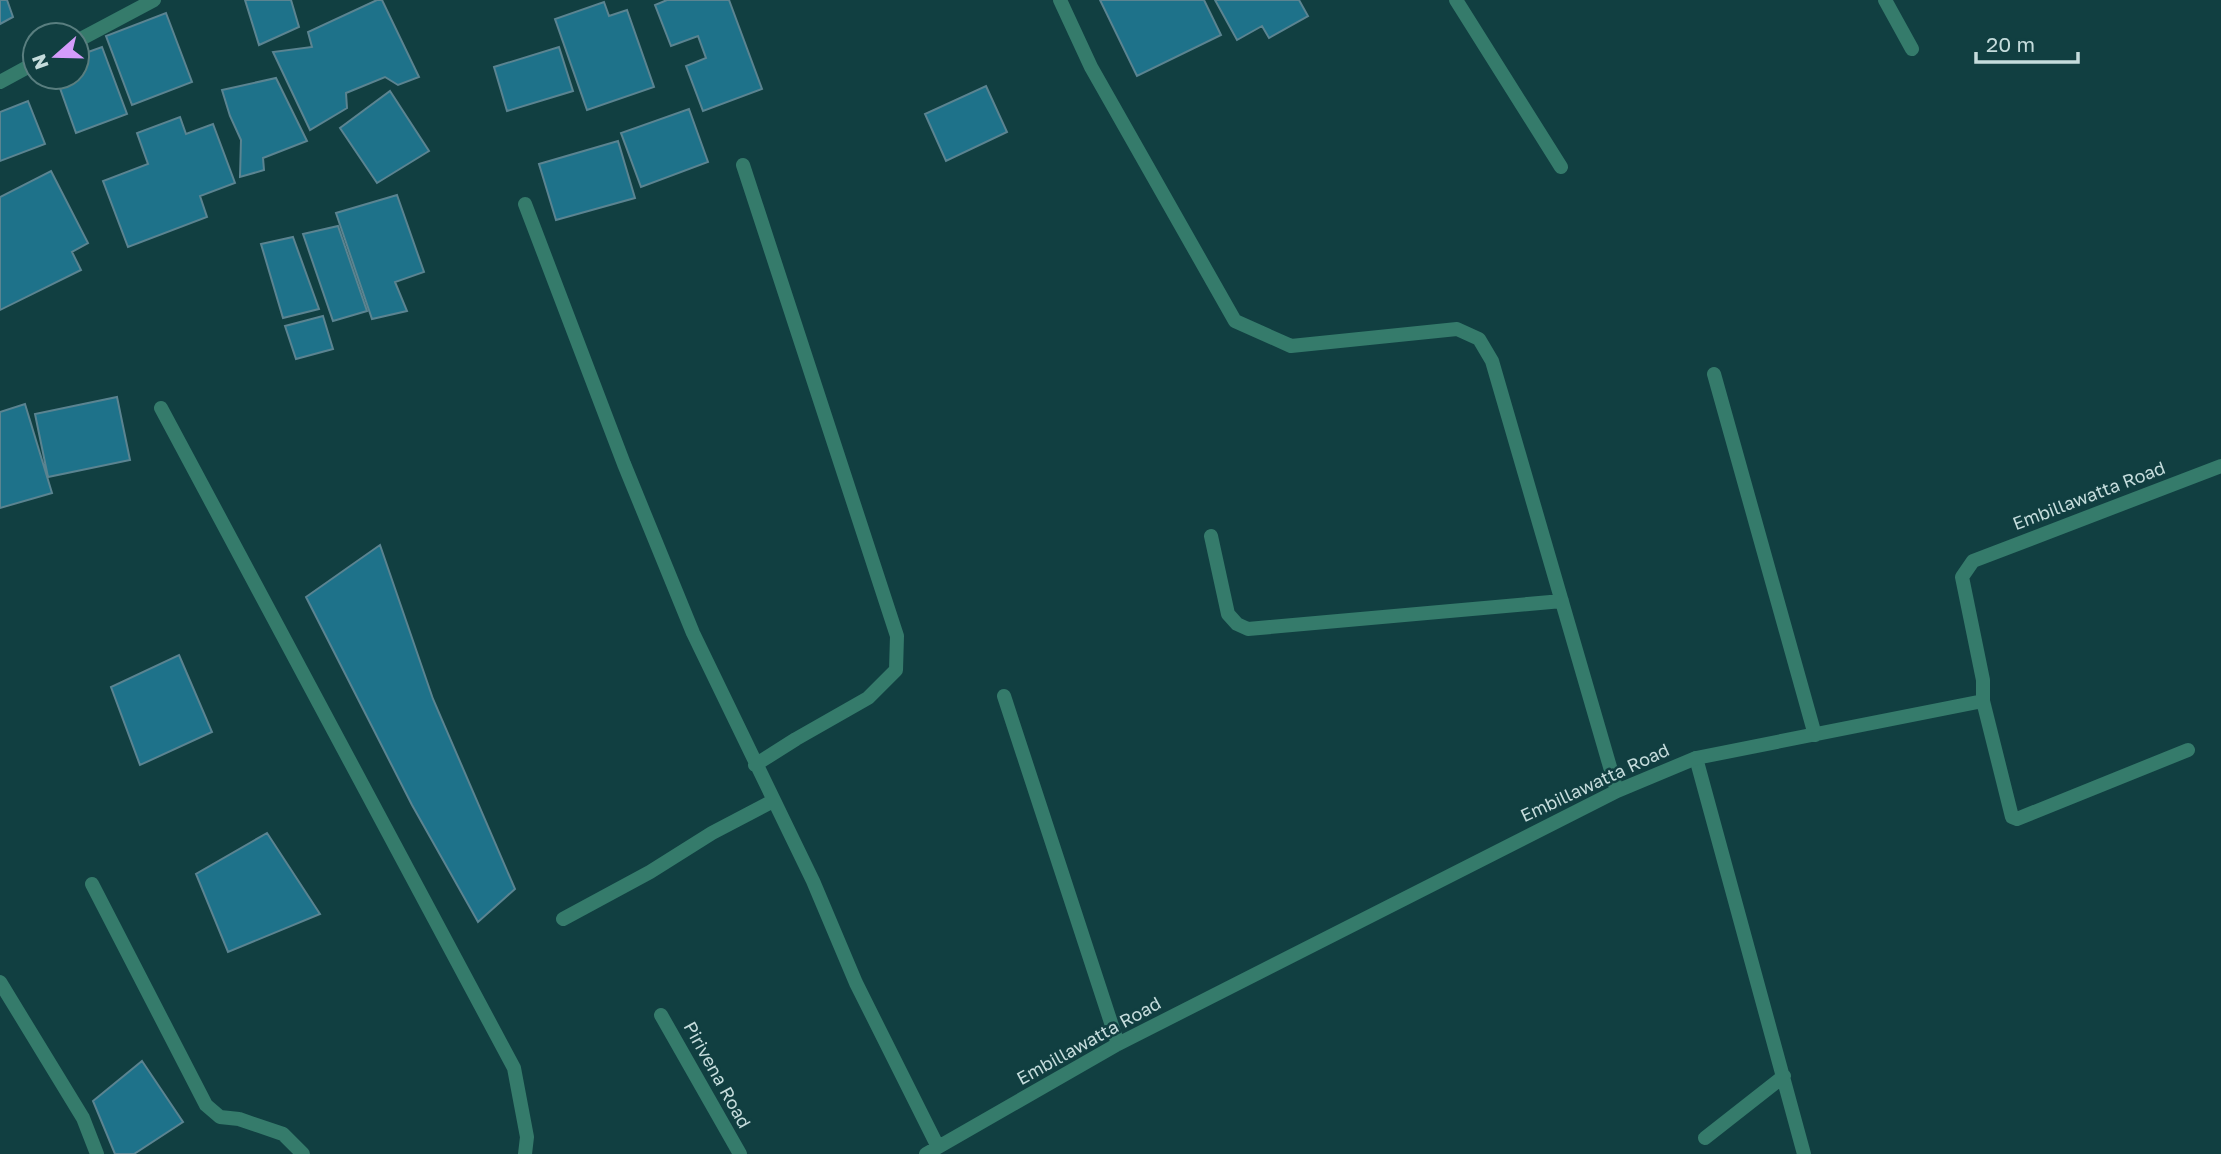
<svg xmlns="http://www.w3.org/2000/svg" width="2221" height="1154" font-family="'Golos Text',sans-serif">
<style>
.building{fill:#1e728a;stroke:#5b8491;stroke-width:2}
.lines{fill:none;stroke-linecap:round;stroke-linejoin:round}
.service{stroke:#357b6b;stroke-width:14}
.minor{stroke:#357b6b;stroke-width:14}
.labels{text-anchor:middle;stroke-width:5;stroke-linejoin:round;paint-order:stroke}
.street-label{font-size:18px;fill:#c5dcdc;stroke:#113f41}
</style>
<rect width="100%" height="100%" fill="#113f41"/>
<path class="building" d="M0,0H7L13,17L0,24Z
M245,0H291L299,27L259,45Z
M377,0H382L419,77L398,85L385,77L346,93L347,108L310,130L273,52L312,47L308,32Z
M667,0H729L762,89L703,111L686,66L706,58L698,36L671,46L655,5Z
M1100,0H1204L1221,35L1137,76Z
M1215,0H1299L1308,16L1269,38L1262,26L1237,40Z
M604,2L609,16L627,10L654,87L587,110L555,19Z
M166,13L192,82L132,105L106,36Z
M102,47L127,114L76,133L56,77H77V56Z
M559,47L573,91L507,111L494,67Z
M276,78L307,141L263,158L264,170L240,177L241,140L230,116L222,90Z
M986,86L1007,132L946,161L925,114Z
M390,91L429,151L377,183L340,128Z
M28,101L45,144L0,161V112Z
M689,109L708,162L641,187L621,133Z
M180,117L186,134L213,124L235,183L200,196L207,217L128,247L103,181L148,164L137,133Z
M618,141L635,198L556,220L539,164Z
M51,171L88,243L72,252L81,270L0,310V197Z
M397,195L424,272L395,282L407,311L372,319L336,213Z
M338,226L367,311L333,321L303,234Z
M293,237L319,309L283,318L261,244Z
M323,316L333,349L296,359L285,326Z
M117,397L130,460L48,477L35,414Z
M25,404L52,493L0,508V412Z
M380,545L433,699L515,889L478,922L412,805L306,597Z
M179,655L212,732L140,765L111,687Z
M267,833L320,914L228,952L196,874Z
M142,1061L183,1122L134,1154H115L93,1101Z"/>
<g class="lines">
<path class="service" d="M1696,758L1804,1154
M1705,1138L1784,1076"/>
<path class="minor" d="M1060,0L1091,67L1235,321L1291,346L1457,329L1479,339L1492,361L1617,791
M1456,0L1561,167
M1885,0L1912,49
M77,41L154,0
M0,82L35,63
M743,165L897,636L896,670L868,698L796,739L755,765
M525,204L624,464L693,633L813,881L856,983L938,1147
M1714,374L1815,735
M161,408L514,1068L527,1137L525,1154
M1211,536L1228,614L1237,624L1248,629L1562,601
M1004,696L1118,1044
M1983,701L2012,817L2017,819L2188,750
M92,884L206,1105L220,1117L239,1119L283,1134L303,1154
M563,919L650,872L712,833L773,801
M0,982L83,1118L97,1154
M661,1015L740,1154
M926,1154L1118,1044L1617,791L1696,758L1983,701V680L1962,577L1973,561L2221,466"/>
</g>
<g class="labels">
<g class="street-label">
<text transform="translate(2089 496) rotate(-21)" y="6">Embillawatta Road</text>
<text transform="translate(1595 783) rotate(-25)" y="6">Embillawatta Road</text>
<text transform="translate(1089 1041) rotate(-29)" y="6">Embillawatta Road</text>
<text transform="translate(717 1075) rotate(61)" y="6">Pirivena Road</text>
</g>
</g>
<g transform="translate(56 56) rotate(250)"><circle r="33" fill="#113f41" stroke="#597e7f" stroke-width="2"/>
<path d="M0-5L12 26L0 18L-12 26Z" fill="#d49cfb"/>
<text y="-10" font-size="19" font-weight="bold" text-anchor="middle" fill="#c5dcdc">N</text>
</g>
<path d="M1976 52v10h102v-10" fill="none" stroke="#c5dcdc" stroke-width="3.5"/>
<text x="1986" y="52" font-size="21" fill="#c5dcdc" stroke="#113f41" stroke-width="5" paint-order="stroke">20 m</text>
</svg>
